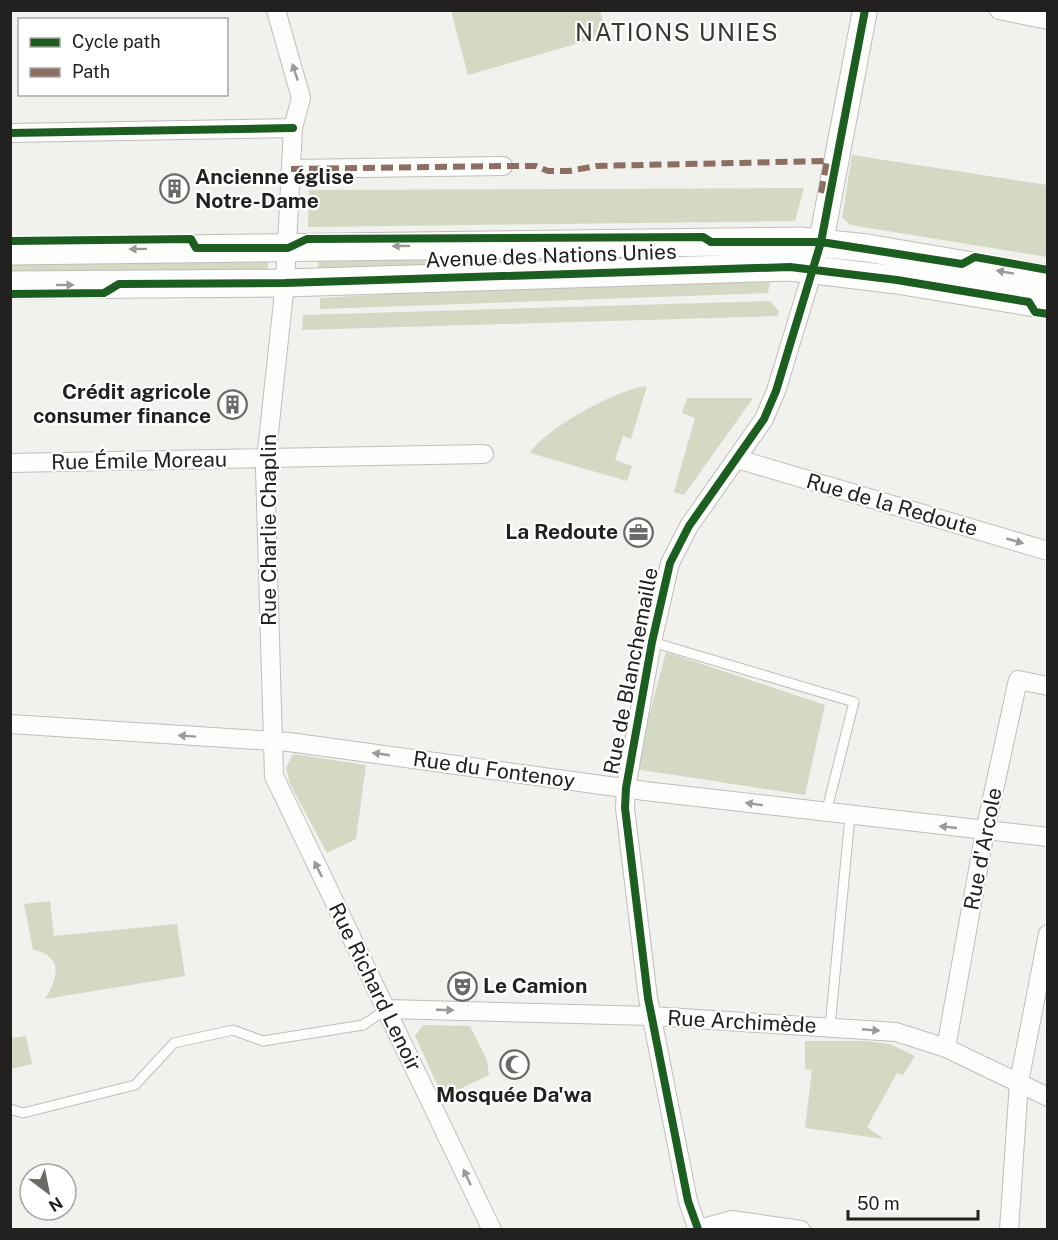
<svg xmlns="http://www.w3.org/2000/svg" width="1058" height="1240" font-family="'Public Sans',sans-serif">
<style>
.green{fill:#d3d9c2}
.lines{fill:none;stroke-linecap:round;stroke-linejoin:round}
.lane-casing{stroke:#bfbebc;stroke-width:11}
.street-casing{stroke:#bfbebc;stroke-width:20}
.secondary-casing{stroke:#bfbebc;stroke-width:26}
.primary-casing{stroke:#bfbebc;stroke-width:29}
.lane{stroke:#fdfdfc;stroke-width:9}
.street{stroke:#fdfdfc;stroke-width:18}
.secondary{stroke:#fdfdfc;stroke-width:24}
.primary{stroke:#fdfdfc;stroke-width:27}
.quiet{stroke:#8d6e63;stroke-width:6;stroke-dasharray:12 6;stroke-linecap:butt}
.cycleway-casing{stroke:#fff;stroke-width:11}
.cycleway{stroke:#1b5e20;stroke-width:8}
.oneway{fill:#9a9a99}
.labels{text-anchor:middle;stroke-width:4.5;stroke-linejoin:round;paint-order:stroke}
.poi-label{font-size:21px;font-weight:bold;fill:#22211f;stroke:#fff;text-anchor:start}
.street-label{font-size:21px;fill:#22211f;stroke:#fff}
.quarter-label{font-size:24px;letter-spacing:1.5px;fill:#383732;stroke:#fff}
</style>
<rect width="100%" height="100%" fill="#f1f1ed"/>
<path class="green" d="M451,11H600L607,35L468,75Z
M852,155L1047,185V257L851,225L842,218Z
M804,188L795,221L308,227L309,190Z
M692,251L785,258L318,275V256Z
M268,258V276L11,277L10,260Z
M770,281L768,293L320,309V298L454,290Z
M770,301L779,311L777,316L302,330L303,315Z
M647,386L631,439L623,436L615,460L632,466L627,481L530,453C546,428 617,389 647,386Z
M687,398H753L684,495L674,492L695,418L682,413Z
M666,652L825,705L805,795L635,769Z
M293,754L366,765L356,839L327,853L290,784L286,768Z
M50,901L54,936L177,924L185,976L45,999C59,978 63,955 33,950L24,904Z
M423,1025L470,1026L487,1060L489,1075L443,1097L415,1036Z
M26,1036L32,1064L11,1069V1038Z
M805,1041H866L890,1044L915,1056L903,1075L897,1073L867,1127L884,1139L805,1128L812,1070L805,1069Z"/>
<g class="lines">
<defs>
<path id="lane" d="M652,642L854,702L826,813
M830,1027L850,816
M10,1109L23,1113L135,1085L174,1043L233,1030L263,1041L363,1025L387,1009"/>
<path id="street" d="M276,10L301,98L293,128L285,283L265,469L274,776L492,1230
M999,10L1048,20
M10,133L293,128
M291,169L503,166
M737,459L1048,551
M10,463L484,454
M10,724L289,742L645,791L1048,837
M387,1009L651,1016L896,1032L946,1048L1048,1097
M946,1048L985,831L1018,680L1048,686
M696,1230L732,1220L801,1230
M698,1230L688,1201L648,998L625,808L626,788L652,642L670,563L689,526L764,419L776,391L816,260
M1009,1230L1019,1082L1048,934"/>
<path id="secondary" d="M821,242L865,10"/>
<path id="primary" d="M10,251L799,241L867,248L1048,279
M10,285L285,283L790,267L897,280L1048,305"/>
</defs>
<use href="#lane" class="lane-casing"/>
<use href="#street" class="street-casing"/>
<use href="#secondary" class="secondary-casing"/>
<use href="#primary" class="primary-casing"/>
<use href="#lane" class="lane"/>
<use href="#street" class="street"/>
<use href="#secondary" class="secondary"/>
<use href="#primary" class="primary"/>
<path class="quiet" d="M291,169L503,166H536L548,171H569L596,166L827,161L821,193"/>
<defs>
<path id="cycleway" d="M10,133L293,128
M10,241L191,239L196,248H288L307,239L703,237L711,242H821L962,264L975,257L1048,270
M10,294L104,293L119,284L285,283L790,267L897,280L1029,302L1035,312L1048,314
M698,1229L688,1201L648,998L625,808L626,788L652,642L670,563L689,526L764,419L776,391L821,242L865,10"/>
</defs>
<use href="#cycleway" class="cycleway-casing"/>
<use href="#cycleway" class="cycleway"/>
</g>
<defs><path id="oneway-solid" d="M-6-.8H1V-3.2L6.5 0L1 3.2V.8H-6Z" transform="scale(1.5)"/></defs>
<g class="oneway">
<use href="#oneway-solid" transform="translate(295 72) rotate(-108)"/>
<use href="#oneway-solid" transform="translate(401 246) rotate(179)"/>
<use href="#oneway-solid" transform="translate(138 249) rotate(179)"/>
<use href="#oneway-solid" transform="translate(1005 272) rotate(-170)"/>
<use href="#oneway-solid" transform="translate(65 285)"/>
<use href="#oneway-solid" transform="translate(1015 541) rotate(16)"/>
<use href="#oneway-solid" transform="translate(187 736) rotate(-176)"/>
<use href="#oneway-solid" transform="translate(381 754) rotate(-172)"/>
<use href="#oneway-solid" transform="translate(754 804) rotate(-173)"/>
<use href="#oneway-solid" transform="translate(948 827) rotate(-174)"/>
<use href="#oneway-solid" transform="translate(318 869) rotate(-116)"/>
<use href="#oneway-solid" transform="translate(445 1010) rotate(2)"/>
<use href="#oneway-solid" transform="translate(871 1030) rotate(5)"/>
<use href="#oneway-solid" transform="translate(467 1177) rotate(-115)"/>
</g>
<defs>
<symbol id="building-ring" viewBox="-11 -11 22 22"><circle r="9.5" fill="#fff" stroke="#6a6a67" stroke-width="1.5"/><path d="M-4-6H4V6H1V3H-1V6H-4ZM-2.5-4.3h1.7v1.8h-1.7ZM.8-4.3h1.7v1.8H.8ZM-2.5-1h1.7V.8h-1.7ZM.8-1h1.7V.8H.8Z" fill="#6a6a67"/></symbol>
<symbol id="office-ring" viewBox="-11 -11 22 22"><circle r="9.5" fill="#fff" stroke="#6a6a67" stroke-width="1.5"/><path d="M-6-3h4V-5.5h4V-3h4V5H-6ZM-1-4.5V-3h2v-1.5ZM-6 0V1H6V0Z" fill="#6a6a67"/></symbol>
<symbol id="theatre-ring" viewBox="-11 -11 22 22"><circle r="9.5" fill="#fff" stroke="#6a6a67" stroke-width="1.5"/><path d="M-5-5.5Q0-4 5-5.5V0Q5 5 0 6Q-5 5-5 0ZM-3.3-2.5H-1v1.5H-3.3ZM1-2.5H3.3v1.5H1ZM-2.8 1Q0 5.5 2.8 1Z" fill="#6a6a67"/></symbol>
<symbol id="mosque-ring" viewBox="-11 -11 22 22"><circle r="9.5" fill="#fff" stroke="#6a6a67" stroke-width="1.5"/><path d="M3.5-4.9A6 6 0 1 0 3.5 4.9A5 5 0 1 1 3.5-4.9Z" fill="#6a6a67"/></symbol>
</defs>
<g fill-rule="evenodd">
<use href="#building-ring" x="158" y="172" width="33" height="33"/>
<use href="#building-ring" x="216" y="388" width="33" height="33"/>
<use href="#office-ring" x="622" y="516" width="33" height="33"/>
<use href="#theatre-ring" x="446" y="970" width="33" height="33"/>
<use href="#mosque-ring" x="498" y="1048" width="33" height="33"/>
</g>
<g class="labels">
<g class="poi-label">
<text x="195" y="184">Ancienne église<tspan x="195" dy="24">Notre-Dame</tspan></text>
<text x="211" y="399" text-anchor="end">Crédit agricole<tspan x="211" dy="24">consumer finance</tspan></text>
<text x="618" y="539" text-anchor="end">La Redoute</text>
<text x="483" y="993">Le Camion</text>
<text x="514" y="1102" text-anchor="middle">Mosquée Da'wa</text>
</g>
<g class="street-label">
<text transform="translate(551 256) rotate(-2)" y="7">Avenue des Nations Unies</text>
<text transform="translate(139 461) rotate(-1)" y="7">Rue Émile Moreau</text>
<text transform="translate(892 505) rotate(16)" y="7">Rue de la Redoute</text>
<text transform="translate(269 530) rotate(-90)" y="7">Rue Charlie Chaplin</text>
<text transform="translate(631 671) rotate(-79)" y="7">Rue de Blanchemaille</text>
<text transform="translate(494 770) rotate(8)" y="7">Rue du Fontenoy</text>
<text transform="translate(983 849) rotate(-79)" y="7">Rue d'Arcole</text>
<text transform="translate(375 987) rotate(64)" y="7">Rue Richard Lenoir</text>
<text transform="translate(742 1022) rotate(3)" y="7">Rue Archimède</text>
</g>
<g class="quarter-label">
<text x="677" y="41">NATIONS UNIES</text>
</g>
</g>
<rect width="1058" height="1240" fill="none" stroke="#22211f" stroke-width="24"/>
<rect x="18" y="18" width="210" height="78" fill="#ffffff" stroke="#a7a6a5" stroke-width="1.5"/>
<rect x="30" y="38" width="30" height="9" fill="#1b5e20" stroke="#a7a6a5" stroke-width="1.5"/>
<text x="72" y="48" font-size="18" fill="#22211f">Cycle path</text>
<rect x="30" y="68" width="30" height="9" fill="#8d6e63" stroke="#a7a6a5" stroke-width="1.5"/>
<text x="72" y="78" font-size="18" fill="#22211f">Path</text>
<g transform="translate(48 1192) rotate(148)"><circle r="28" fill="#ffffff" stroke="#a7a6a5" stroke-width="1.5"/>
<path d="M0-4.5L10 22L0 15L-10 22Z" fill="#6a6a67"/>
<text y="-9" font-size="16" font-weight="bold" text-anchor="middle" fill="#22211f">N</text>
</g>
<path d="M848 1210v9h130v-9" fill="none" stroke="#22211f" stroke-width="3"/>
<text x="857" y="1210" font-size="18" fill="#22211f" stroke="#ffffff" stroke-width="4.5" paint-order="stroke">50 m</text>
</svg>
